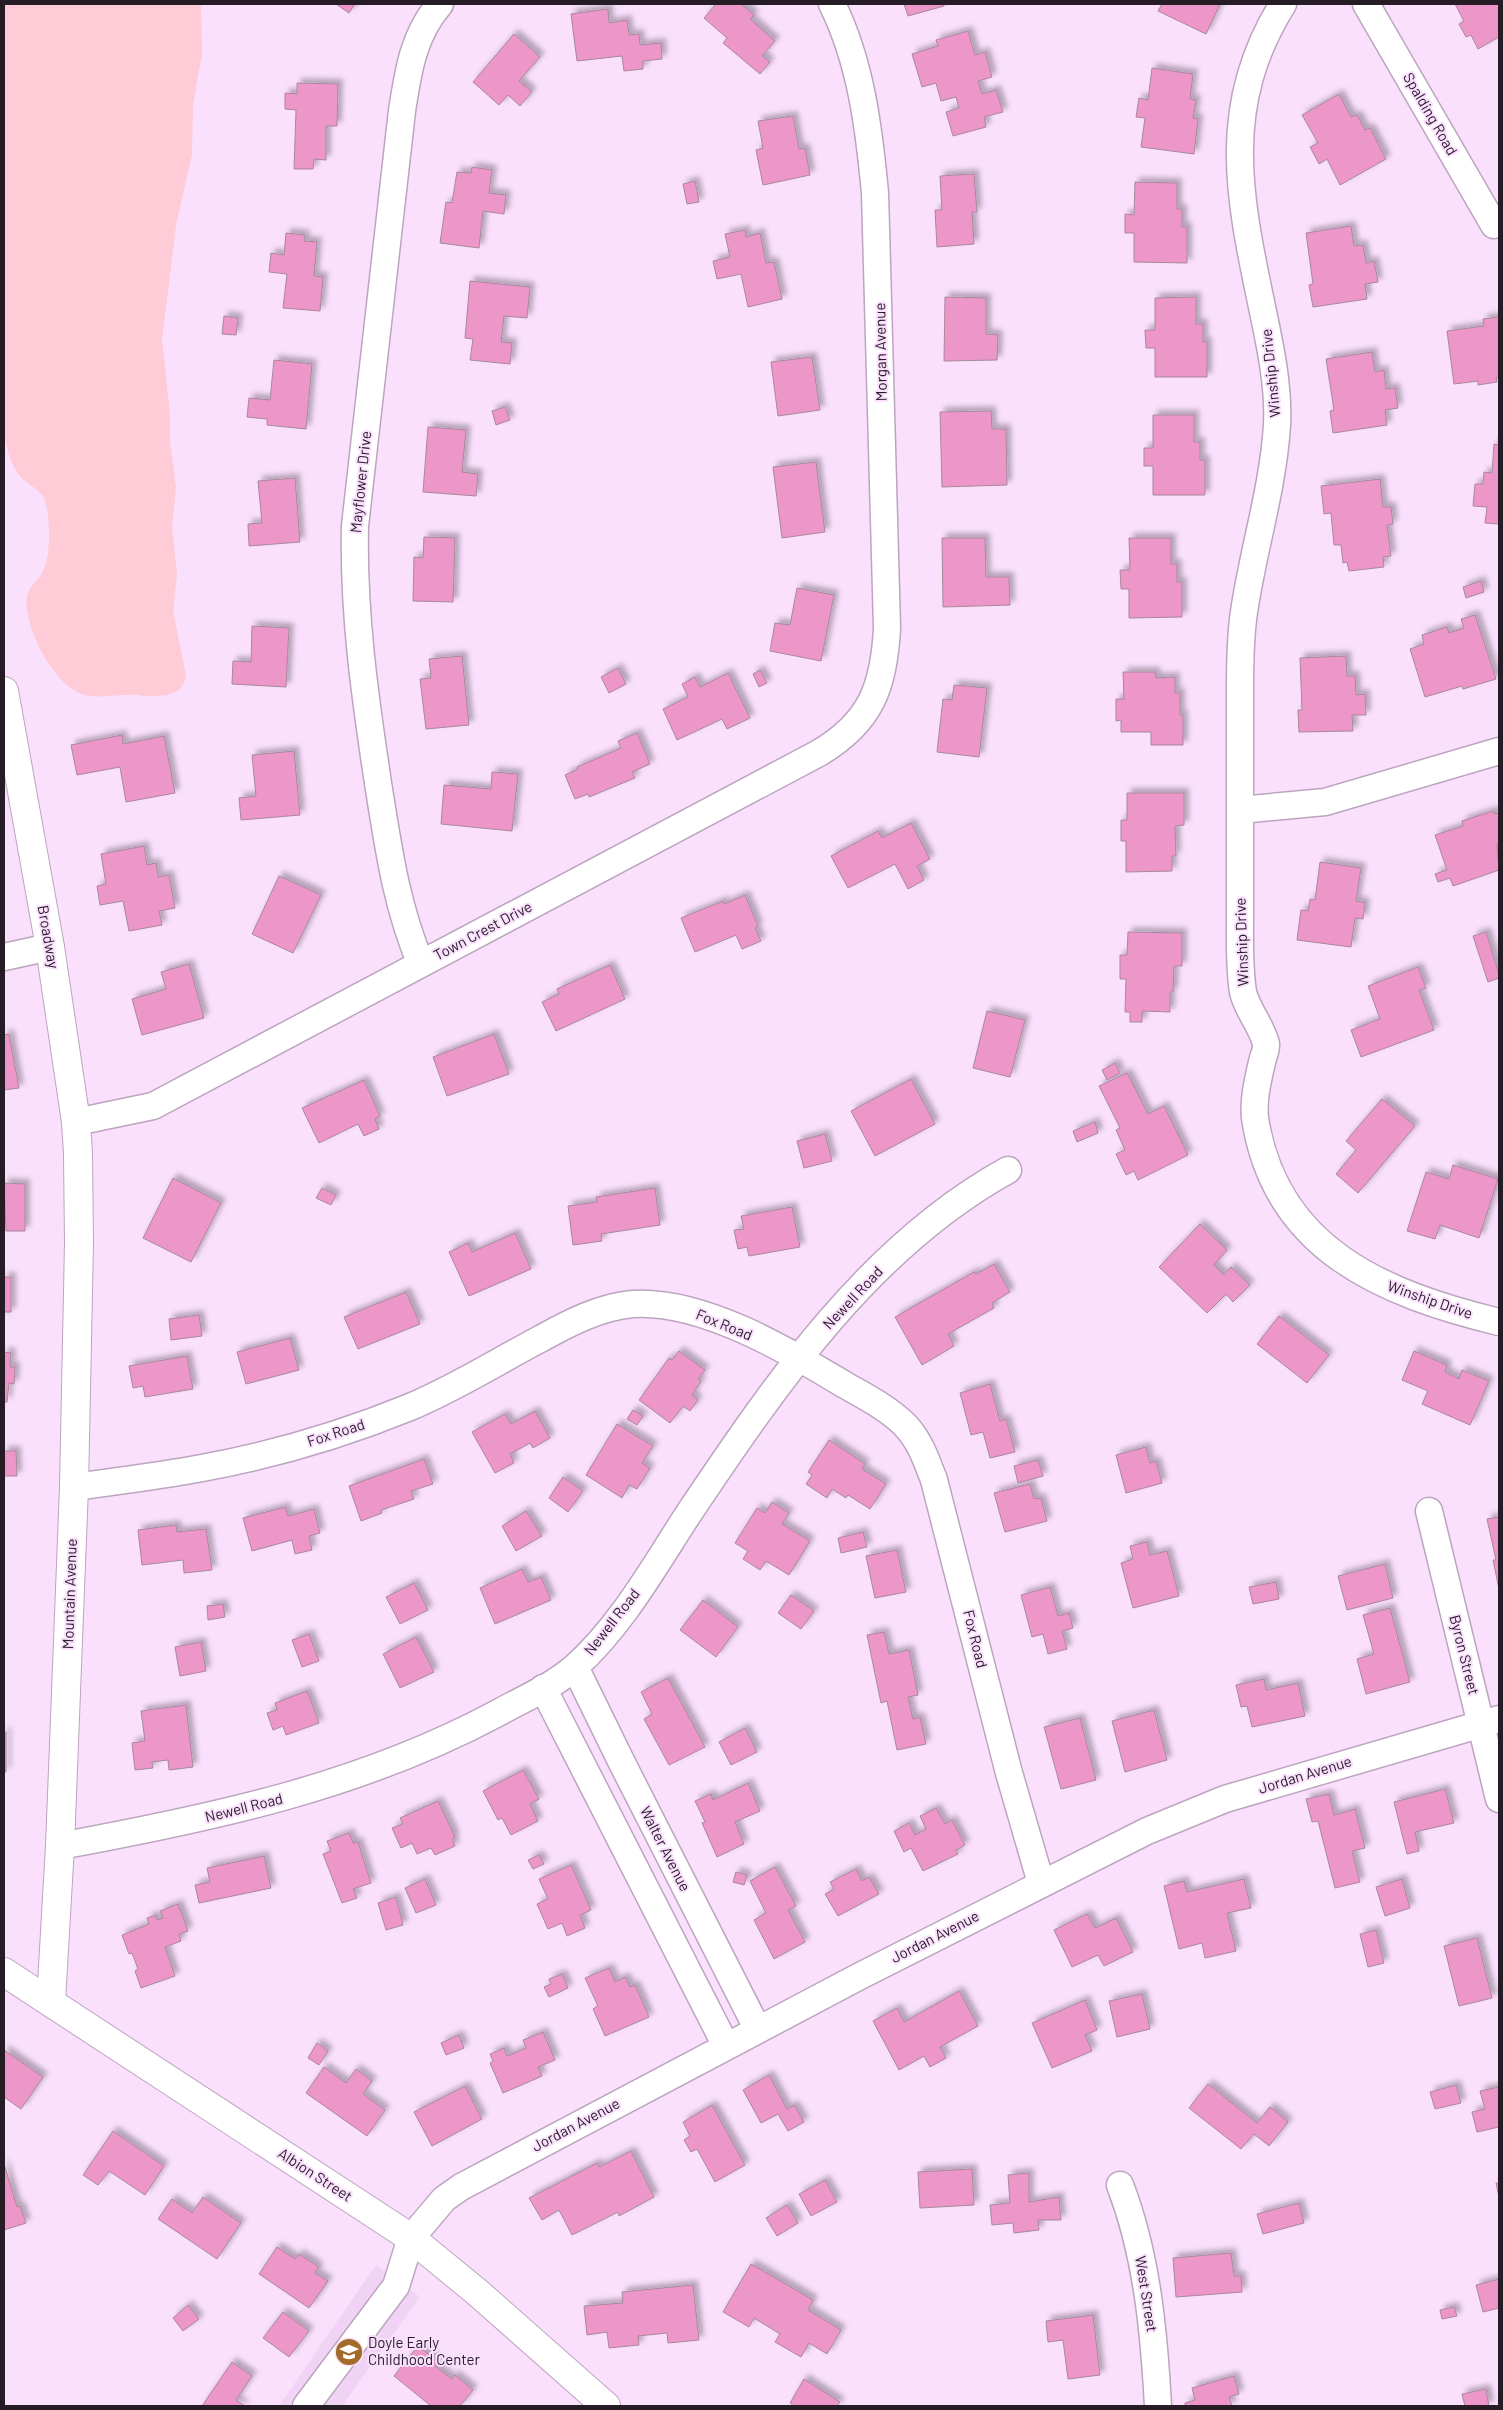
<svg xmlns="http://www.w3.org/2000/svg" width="1503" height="2410" font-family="Barlow,sans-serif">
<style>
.built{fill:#f1d3f5}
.green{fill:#fecbd6}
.building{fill:#ec96ca;stroke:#a8889a;filter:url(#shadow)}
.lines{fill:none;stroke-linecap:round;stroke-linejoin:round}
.minor-casing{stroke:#bca5bf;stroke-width:29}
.secondary-casing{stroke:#bca5bf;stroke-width:30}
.primary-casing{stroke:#bca5bf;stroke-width:30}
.minor{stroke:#fff;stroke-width:26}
.secondary{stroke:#fff;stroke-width:28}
.primary{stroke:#fff;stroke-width:28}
.labels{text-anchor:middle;stroke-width:4;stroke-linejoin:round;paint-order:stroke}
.street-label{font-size:15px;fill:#251c26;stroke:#fae0fd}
.poi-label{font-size:15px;fill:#251c26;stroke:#fae0fd;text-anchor:start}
</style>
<defs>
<filter id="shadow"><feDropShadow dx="4.5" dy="-4.5" stdDeviation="2.5" flood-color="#0004"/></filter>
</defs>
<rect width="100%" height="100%" fill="#fae0fd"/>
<path class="built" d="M376,2265L420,2297L342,2406H279Z"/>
<path class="green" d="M4,4H201L202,53L193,105L192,155L176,225L162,339L170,414V441L176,488L172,526L177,575L173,611L186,675C183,695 167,696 149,696C145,697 141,695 138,695C120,694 102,699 85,695C55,688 22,625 27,596C29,586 39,580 43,571C51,555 50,521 46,504C44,491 29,486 21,477C11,466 7,449 4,435Z"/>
<path class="building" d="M336,4H355L349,13Z
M716,4H741L754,15L750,19L775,41L762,56L770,62L760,74L723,43L727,38L704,18Z
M904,4H944V6L908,16Z
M1162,4H1220L1206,34L1158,11Z
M1455,4H1499V37L1478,49L1471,35L1466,37L1459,24L1464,21Z
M608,9L609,23L627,20L629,35L639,34L640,45L661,43L662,59L643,61V69L624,71L622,56L577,61L571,14Z
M968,31L975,55L985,52L992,77L978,81L982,94L996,90L1003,112L984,117L986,127L953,136L946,112L959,108L956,97L941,101L936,83L922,87L912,54L938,46L936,40Z
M514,34L540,57L519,81L532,92L520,106L508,95L499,105L473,82Z
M1152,68L1193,74L1190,99L1196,100L1193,118L1198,119L1194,154L1141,147L1145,118L1136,117L1139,98L1148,100Z
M297,83L338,84L337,126H326V160L314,159L313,169H294L296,110L285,109V93L297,94Z
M1339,94L1351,117L1357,115L1365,130L1370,128L1386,159L1340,185L1327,159L1319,164L1310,147L1318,143L1302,115Z
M793,116L799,149L805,148L810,175L763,185L756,150L763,148L758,121Z
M472,167L492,170L489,193L506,195L504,214L483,211L479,248L440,243L446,202L452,203L457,172L471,173Z
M974,174L977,212H972L974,244L937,247L935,210H942L940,176Z
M695,181L699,202L687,204L683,184Z
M1135,182L1177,183V209H1182V227H1187V263L1134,262V233H1125V214L1134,215Z
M1351,226L1354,246L1363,245L1366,263L1374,261L1378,282L1365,284L1367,299L1313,307L1309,285L1313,284L1306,233Z
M745,230L746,237L760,233L766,263L774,262L782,299L748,307L741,274L717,279L713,261L730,257L725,234Z
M286,233L305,235L304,241L317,242L314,276L323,277L320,311L283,308L287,274L269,272L271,253L284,255Z
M470,281L530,287L527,318L504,316L501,342L512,343L510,364L470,360L473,339L465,338Z
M945,297L986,298V334L998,335L997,360L944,361Z
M1196,297V324H1203V342H1207V377H1155V348H1146L1145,330H1155V298Z
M224,316L238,318L236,335L222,334Z
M1499,317V377L1496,378L1497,382L1478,385V381L1454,384L1447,331L1484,326L1483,319Z
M1372,352L1375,372L1384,370L1386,389L1395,388L1398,408L1385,410L1387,425L1333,433L1330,411L1334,410L1326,359Z
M812,357L820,410L778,416L771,362Z
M274,360L312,364L306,429L267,425V419L247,417L249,398L270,400Z
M505,407L510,420L496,425L492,411Z
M991,411L992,429H1006L1007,485L942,487L940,412Z
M1153,415H1194V442H1200V460H1205V495H1153V466H1144V448H1153Z
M428,427L466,430L462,472L478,474L476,496L423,492Z
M1494,444L1499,445V524L1485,523L1487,507L1473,506L1475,484H1483L1484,472L1492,473Z
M816,462L825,532L782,538L773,467Z
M295,478L300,542L249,546L248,524L262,523L258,481Z
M1380,479L1383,507H1391L1393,524L1387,525L1391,556L1383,557L1384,567L1349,571L1347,562L1343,563L1341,545H1334L1331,513L1324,514L1321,486Z
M424,537L455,538L453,602L413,601L414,557L423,558Z
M942,538H985L986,577H1009L1010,605L943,607Z
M1129,538H1171V564H1177V582H1182V617L1129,618V589H1121L1120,570H1130Z
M1481,581L1484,592L1466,598L1463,587Z
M797,588L834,595L821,661L770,651L775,623L790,625Z
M1475,615L1496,679L1463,689L1462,686L1425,697L1410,649L1424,644L1422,635L1447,627L1449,633L1464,628L1461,619Z
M252,626L289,628L286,687L232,684L233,661L251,662Z
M462,656L469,725L426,729L420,679L431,678L429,659Z
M1346,656L1347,676H1355L1356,695L1365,694L1366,715H1352L1353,731L1299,732L1298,710H1302L1300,658Z
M618,668L626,684L609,693L601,677Z
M760,670L767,683L759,687L753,674Z
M1123,672H1155L1156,678L1175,677V693H1180V715H1183V745H1151V732H1121V720L1116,721V699H1124Z
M728,673L750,718L727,729L722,719L677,740L663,709L688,697L682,684L695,677L700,687Z
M954,685L987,688L979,757L937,752L943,699L952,700Z
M637,733L650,764L632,772L635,778L589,797L588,794L575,799L565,775L578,769L577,767L621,748L618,741Z
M122,735L123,744L164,736L175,793L126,802L120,767L77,775L71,745Z
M294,751L300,815L241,820L239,798L256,796L252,755Z
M492,772L518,774L512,831L441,824L444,785L491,789Z
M1127,793H1184V825L1175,826L1176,856H1172V871L1126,872V841H1121V820H1127Z
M1493,811L1494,814L1499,813V843L1497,844L1499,870L1453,886L1450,878L1438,882L1435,874L1447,870L1435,835L1463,826L1462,821Z
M911,823L930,859L917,866L924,880L908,889L895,864L848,888L831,856L878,831L882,838Z
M144,846L147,865L156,863L158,877L169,875L175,908L159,911L162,925L129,931L123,901L100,905L97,886L106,884L101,854Z
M1320,862L1361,868L1356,901L1365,903L1363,919L1355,918L1351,947L1297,940L1301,910L1308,911L1310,899L1315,900Z
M279,876L321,895L293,953L252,934Z
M745,895L758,926L755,928L761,941L742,949L736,935L695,952L681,918L723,901L724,904Z
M1128,932L1182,933V966H1174L1173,992H1170V1012L1142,1011V1022H1130V1012H1125L1126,979H1120V955H1127Z
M1486,932L1499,974V978L1488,982L1473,936Z
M189,964L204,1018L142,1035L132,999L166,989L161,972Z
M610,965L625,999L556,1031L542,1002L559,994L557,989Z
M1418,967L1426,988L1419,990L1434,1030L1361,1057L1351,1030L1380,1019L1368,986Z
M987,1011L1025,1020L1010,1077L973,1068Z
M9,1034L19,1088L4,1090V1035Z
M494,1034L509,1074L447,1096L433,1057Z
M1115,1063L1120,1073L1107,1080L1102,1070Z
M1127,1073L1148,1114L1164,1106L1188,1155L1138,1180L1134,1171L1126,1175L1116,1154L1125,1150L1116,1130L1120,1128L1099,1086Z
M911,1079L935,1124L875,1156L851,1111Z
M364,1080L380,1116L375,1119L379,1129L364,1136L358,1124L319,1143L302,1108Z
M1382,1099L1415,1126L1358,1193L1336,1174L1356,1150L1346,1141Z
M1095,1122L1098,1133L1077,1142L1073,1131Z
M825,1134L832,1161L804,1168L797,1141Z
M1453,1165L1498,1179L1479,1238L1440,1225L1435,1239L1407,1231L1426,1172L1449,1179Z
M173,1178L221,1203L191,1262L143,1238Z
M4,1183L25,1184V1231H6Z
M322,1188L336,1195L331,1205L316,1198Z
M655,1188L660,1225L601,1234L602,1241L573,1245L568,1206L597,1202L596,1197Z
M792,1207L800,1247L749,1256L747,1247L738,1249L734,1230L744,1229L741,1216Z
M1200,1224L1227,1250L1214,1265L1224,1275L1231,1267L1250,1285L1233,1302L1226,1294L1207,1313L1159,1267Z
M515,1233L531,1269L469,1296L449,1252L468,1243L472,1252Z
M994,1264L1010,1292L992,1303L994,1308L948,1334L954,1346L922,1365L895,1317L974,1272L976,1274Z
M4,1277H11V1312H4V1320Z
M406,1292L420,1324L358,1349L344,1317Z
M199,1315L202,1336L171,1340L169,1319Z
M1279,1316L1329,1355L1307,1383L1257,1344Z
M290,1338L299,1370L246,1384L237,1352Z
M679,1351L705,1370L698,1379L701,1381L692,1395L698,1400L690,1411L683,1406L670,1423L639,1400L669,1358L672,1360Z
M1414,1351L1447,1365L1445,1372L1459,1379L1462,1370L1489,1381L1470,1425L1422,1404L1428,1391L1402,1380Z
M4,1352L11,1353L10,1367H15L14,1384L9,1383L7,1402H4Z
M187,1356L193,1389L145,1397L143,1386L133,1388L129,1366Z
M990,1384L1000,1421L1006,1419L1015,1452L990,1458L983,1432L971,1435L960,1393Z
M633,1410L643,1416L637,1425L627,1419Z
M535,1411L550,1438L533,1448L530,1443L510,1454L514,1463L495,1473L472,1432L505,1414L511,1424Z
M617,1424L653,1446L642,1463L650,1468L637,1489L629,1485L622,1498L586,1475Z
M829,1440L865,1464L862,1469L886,1484L870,1509L848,1495L846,1498L832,1489L827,1498L806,1484L812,1475L808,1472Z
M1146,1447L1150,1463L1156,1461L1162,1483L1126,1493L1116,1455Z
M4,1451H16L17,1476H4Z
M424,1459L433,1484L411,1491L414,1499L381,1510L382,1513L361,1521L349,1486Z
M1038,1460L1043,1476L1018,1483L1014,1466Z
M563,1477L583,1491L568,1512L549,1498Z
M1030,1484L1034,1499L1041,1498L1047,1521L1005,1532L994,1493Z
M772,1502L789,1513L782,1524L810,1541L789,1575L766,1561L760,1570L743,1559L748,1551L735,1543L757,1508L765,1513Z
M285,1507L288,1516L314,1509L320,1533L309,1536L312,1550L295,1554L292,1540L252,1551L243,1518Z
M526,1511L542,1536L516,1551L502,1526Z
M1499,1517V1589L1493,1560H1496L1487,1519Z
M176,1525L177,1532L206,1529L212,1570L184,1573L183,1560L142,1565L138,1530Z
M863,1532L867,1547L841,1553L838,1538Z
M1147,1542L1150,1555L1167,1551L1179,1596L1133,1608L1121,1563L1133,1559L1130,1546Z
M897,1550L906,1592L875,1598L866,1556Z
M1385,1564L1393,1598L1347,1610L1338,1576Z
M522,1569L528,1582L541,1577L551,1600L495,1624L480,1588Z
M1276,1582L1279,1599L1253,1604L1249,1587Z
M414,1583L428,1610L400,1624L386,1597Z
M1050,1587L1058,1616L1069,1613L1073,1628L1062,1631L1067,1649L1048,1654L1043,1634L1032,1637L1021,1595Z
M791,1595L814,1611L801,1629L778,1613Z
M703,1600L738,1627L716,1657L680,1630Z
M223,1604L225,1617L208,1620L207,1606Z
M1390,1608L1410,1682L1366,1694L1357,1659L1374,1654L1363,1615Z
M884,1632L889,1654L909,1650L918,1695L908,1697L913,1719L920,1717L926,1744L897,1750L887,1701L881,1703L867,1635Z
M309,1634L319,1661L302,1667L292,1640Z
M416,1637L434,1672L400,1688L383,1654Z
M201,1642L206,1671L180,1676L175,1647Z
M668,1678L705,1747L669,1765L644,1719L652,1714L641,1692Z
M1264,1679L1266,1690L1298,1683L1305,1716L1252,1727L1247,1706L1241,1707L1236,1685Z
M307,1691L319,1723L286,1735L283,1726L273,1730L267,1713L277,1710L275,1703Z
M186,1705L193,1767L169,1770L168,1760L152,1762L153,1768L135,1770L132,1743L145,1741L141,1711Z
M1154,1710L1167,1760L1125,1772L1112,1721Z
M1080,1718L1096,1780L1061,1789L1044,1727Z
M745,1728L757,1752L731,1765L719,1742Z
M4,1732H6V1772H4Z
M523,1770L539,1799L530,1804L538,1821L511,1835L502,1818L498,1820L483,1791Z
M748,1783L760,1811L735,1822L744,1844L717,1857L702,1823L705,1822L695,1801L711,1794L713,1800Z
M1445,1789L1454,1823L1415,1832L1419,1851L1407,1854L1394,1802Z
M1329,1794L1334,1815L1355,1809L1365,1848L1352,1851L1360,1882L1335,1888L1318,1821L1312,1822L1306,1799Z
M438,1801L455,1837L452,1839L455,1846L435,1855L431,1848L417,1854L412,1843L401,1848L392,1828L403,1824L400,1818Z
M936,1808L945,1824L952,1820L965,1845L956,1850L958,1854L923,1871L911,1848L904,1852L894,1831L909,1823L915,1835L926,1829L920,1816Z
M349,1833L353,1843L358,1842L371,1883L353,1889L357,1898L342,1903L323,1854L331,1851L327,1841Z
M539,1855L544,1864L533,1869L528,1860Z
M264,1856L271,1888L199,1903L195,1885L210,1882L207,1868Z
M571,1865L591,1910L580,1915L585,1928L567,1936L562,1923L548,1929L537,1904L548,1899L539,1879Z
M775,1867L796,1906L788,1910L805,1942L774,1959L754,1920L766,1913L750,1881Z
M856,1869L862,1881L869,1877L879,1894L838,1916L825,1894L834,1889L830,1882Z
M736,1872L747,1875L744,1885L733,1882Z
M425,1879L436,1905L416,1913L405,1888Z
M1244,1879L1251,1908L1227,1913L1236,1951L1205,1958L1202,1943L1179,1949L1164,1886L1184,1881L1187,1892Z
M1402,1879L1410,1908L1385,1916L1376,1887Z
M396,1897L403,1925L386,1930L378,1903Z
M178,1904L188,1931L179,1934L181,1941L165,1947L175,1976L141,1988L135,1971L138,1969L132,1953L129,1954L122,1935L149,1924L147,1918L156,1915L157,1920L163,1918L160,1911Z
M1087,1914L1095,1928L1116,1918L1133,1952L1104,1966L1098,1955L1072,1967L1054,1930Z
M1376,1930L1384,1963L1368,1967L1360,1934Z
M1477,1938L1492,1998L1459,2006L1444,1946Z
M609,1968L615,1982L625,1977L630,1987L635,1985L649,2017L605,2036L593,2009L598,2006L585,1978Z
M562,1974L568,1988L549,1997L544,1987L551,1984L549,1979Z
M959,1991L978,2026L940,2047L946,2058L930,2067L924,2056L899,2070L873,2021L897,2008L904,2022Z
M1142,1994L1150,2029L1117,2037L1109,2001Z
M1085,2000L1097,2030L1085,2035L1092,2051L1052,2068L1032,2023Z
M543,2032L555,2060L538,2067L542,2076L503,2093L490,2063L493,2061L490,2054L504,2048L507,2056L526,2048L523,2040Z
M459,2035L464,2048L446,2055L441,2043Z
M317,2043L328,2051L319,2065L308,2058Z
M4,2050L43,2077L21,2109L4,2097Z
M324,2067L346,2083L356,2069L372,2081L363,2094L385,2110L367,2136L306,2093Z
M769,2075L787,2109L794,2105L804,2122L788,2131L778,2114L761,2123L743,2090Z
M1208,2084L1257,2123L1270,2107L1288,2122L1269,2146L1254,2134L1241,2149L1189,2108Z
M1456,2085L1461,2103L1435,2109L1430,2092Z
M465,2086L482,2119L432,2146L414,2112Z
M1499,2087V2127L1477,2132L1472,2112L1485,2109L1480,2091Z
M712,2105L745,2165L715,2182L697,2149L691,2152L684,2140L690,2136L683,2122Z
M113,2131L164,2166L145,2195L109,2171L98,2185L83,2175Z
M631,2151L654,2197L619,2216L618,2212L572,2235L559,2210L542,2220L529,2198L597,2163L599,2167Z
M4,2164L17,2207L20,2206L26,2223L4,2230Z
M972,2169L974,2205L920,2208L918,2172Z
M1029,2173V2202L1059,2197L1061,2220H1038L1039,2230L1014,2233L1013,2223L992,2225L990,2205L1010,2203L1008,2175Z
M825,2180L837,2202L811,2216L799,2194Z
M1496,2183H1499V2197Z
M203,2197L241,2223L217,2259L158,2219L172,2199L192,2213Z
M1299,2203L1304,2223L1263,2234L1257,2214Z
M787,2205L798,2223L777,2236L766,2218Z
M277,2247L295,2259L299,2254L319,2267L315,2273L328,2281L309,2308L259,2274Z
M1231,2253L1234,2276H1241L1242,2292L1176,2297L1173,2258Z
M751,2264L813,2300L808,2310L841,2330L827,2354L809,2343L801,2357L775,2342L780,2334L754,2318L749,2327L723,2312Z
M1499,2279V2308L1483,2312L1476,2285Z
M693,2285L699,2340L668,2343L667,2333L638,2336L639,2345L609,2348L607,2332L587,2335L584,2306L623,2303L622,2292Z
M188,2305L199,2319L183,2331L173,2318Z
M1454,2307L1457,2316L1442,2319L1440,2310Z
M283,2312L309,2331L289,2357L263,2338Z
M1093,2315L1100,2375L1068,2379L1063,2340L1048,2342L1046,2321Z
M418,2346L438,2362L435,2366L452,2379L455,2375L473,2390L460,2406H431L394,2376Z
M232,2362L252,2376L236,2400L245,2406H202Z
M1234,2376L1239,2394L1229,2397L1232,2406H1185V2403L1195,2400L1192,2388Z
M804,2379L840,2402L837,2406H794L790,2403Z
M1486,2389L1489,2406H1465L1462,2394Z"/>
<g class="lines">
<defs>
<path id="minor" d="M1366,4L1494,225
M1499,751L1325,802L1240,810C1240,845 1240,881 1240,916C1240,941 1239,967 1243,992C1247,1010 1262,1026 1266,1044C1267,1049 1263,1057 1262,1062C1258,1080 1253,1099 1255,1118C1275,1250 1384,1294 1499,1322
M1240,810C1240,770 1240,730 1240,690C1240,664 1240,638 1244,612C1253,550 1273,489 1277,425C1279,386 1270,345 1262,307C1239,197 1219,106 1283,4
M4,957L50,947
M421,964C396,906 388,845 378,783C365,697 353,613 355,526L402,111C408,72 413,35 440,4
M76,1122L153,1106L819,753C871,722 884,687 887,628L875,193C869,129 861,62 832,4
M74,1487C117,1481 160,1476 202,1468C273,1455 344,1434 410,1407C456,1388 498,1361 542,1338C569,1323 600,1307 632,1304C701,1299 787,1350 845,1385C866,1397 888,1408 905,1425C920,1441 926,1459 934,1480L1009,1773L1041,1883
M1429,1511L1499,1799
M575,1667L622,1763L758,2030
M543,1688L726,2046
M60,1846C212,1818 359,1787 496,1714C523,1699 552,1687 575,1667C623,1624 656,1563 691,1510C777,1382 870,1246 1008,1170
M1120,2185C1147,2255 1154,2332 1158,2406
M306,2406L396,2286L411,2238L444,2199L461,2187L860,1976L1147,1831L1225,1799L1499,1719"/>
<path id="secondary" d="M4,691L50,947L76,1122L78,1154L79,1243L74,1487L60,1846L51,2001"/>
<path id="primary" d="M4,1972L411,2238L477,2292L606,2406"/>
</defs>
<use href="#minor" class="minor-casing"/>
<use href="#secondary" class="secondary-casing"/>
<use href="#primary" class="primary-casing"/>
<use href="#minor" class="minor"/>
<use href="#secondary" class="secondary"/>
<use href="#primary" class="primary"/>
</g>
<defs>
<symbol id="school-disc" viewBox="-11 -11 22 22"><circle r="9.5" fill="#a36b28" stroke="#fae0fd"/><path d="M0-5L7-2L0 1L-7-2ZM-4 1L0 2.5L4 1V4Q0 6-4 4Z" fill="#fff"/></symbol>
</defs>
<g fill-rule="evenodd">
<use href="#school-disc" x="333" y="2336" width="32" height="32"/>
</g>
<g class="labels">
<g class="street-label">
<text transform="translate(1430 114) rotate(60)" y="5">Spalding Road</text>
<text transform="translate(881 352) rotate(-91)" y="5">Morgan Avenue</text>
<text transform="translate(1271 373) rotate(-96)" y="5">Winship Drive</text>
<text transform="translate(361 482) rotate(-84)" y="5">Mayflower Drive</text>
<text transform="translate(483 931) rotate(-28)" y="5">Town Crest Drive</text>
<text transform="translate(48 937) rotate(80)" y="5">Broadway</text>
<text transform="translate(1242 942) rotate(-92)" y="5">Winship Drive</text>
<text transform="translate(853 1298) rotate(-47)" y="5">Newell Road</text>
<text transform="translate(1430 1300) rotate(19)" y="5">Winship Drive</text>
<text transform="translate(724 1325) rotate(22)" y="5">Fox Road</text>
<text transform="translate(336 1433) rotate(-18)" y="5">Fox Road</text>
<text transform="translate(70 1594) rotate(-88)" y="5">Mountain Avenue</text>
<text transform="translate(612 1622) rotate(-52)" y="5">Newell Road</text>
<text transform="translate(975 1639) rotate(76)" y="5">Fox Road</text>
<text transform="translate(1464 1655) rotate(76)" y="5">Byron Street</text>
<text transform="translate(1305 1775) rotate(-17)" y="5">Jordan Avenue</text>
<text transform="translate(244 1808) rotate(-14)" y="5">Newell Road</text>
<text transform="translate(665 1849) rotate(63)" y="5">Walter Avenue</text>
<text transform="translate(935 1937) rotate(-27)" y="5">Jordan Avenue</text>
<text transform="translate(576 2125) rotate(-28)" y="5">Jordan Avenue</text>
<text transform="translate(315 2175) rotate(33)" y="5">Albion Street</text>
<text transform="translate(1146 2294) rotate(81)" y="5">West Street</text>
</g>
<g class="poi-label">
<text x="368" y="2348">Doyle Early<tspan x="368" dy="17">Childhood Center</tspan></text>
</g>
</g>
<rect width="1503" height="2410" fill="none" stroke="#251c26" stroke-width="10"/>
</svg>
